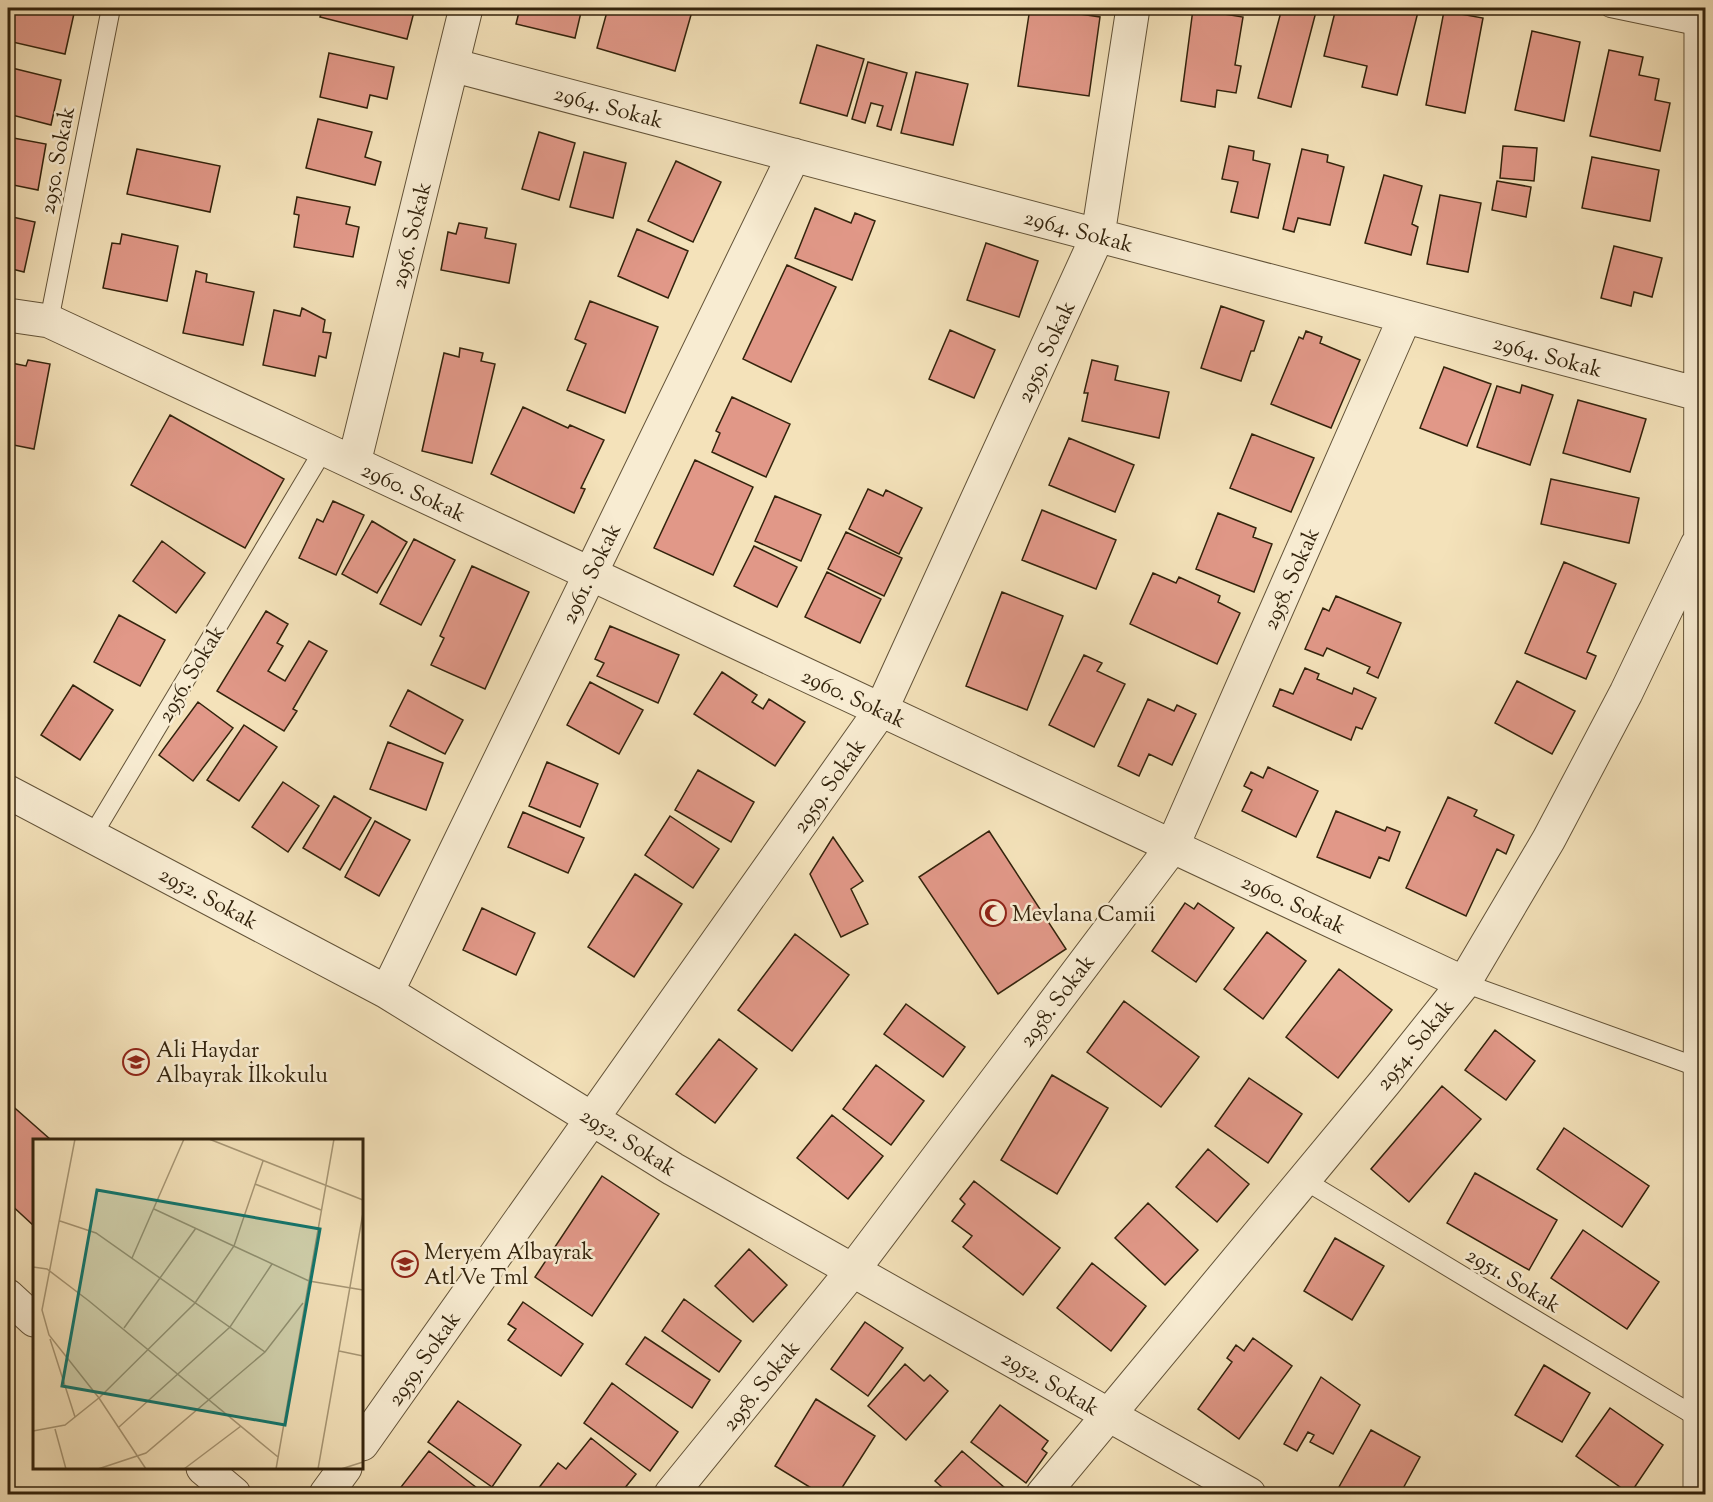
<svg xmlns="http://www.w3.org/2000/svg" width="1713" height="1502" font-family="'Sorts Mill Goudy',serif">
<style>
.building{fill:#e19888;stroke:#33230c;stroke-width:1.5}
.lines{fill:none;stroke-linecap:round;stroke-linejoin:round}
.lane-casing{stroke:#635338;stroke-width:20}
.street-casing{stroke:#635338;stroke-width:35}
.lane{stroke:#f8ecd2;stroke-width:18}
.street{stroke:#f8ecd2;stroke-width:33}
.labels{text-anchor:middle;stroke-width:5;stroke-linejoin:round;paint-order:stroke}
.street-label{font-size:22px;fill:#33230c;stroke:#f8ecd2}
.poi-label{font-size:22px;fill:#33230c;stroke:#f8ecd2;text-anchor:start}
.inset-road{fill:none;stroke:#a79674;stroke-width:1.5}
.view{fill:#0f766e;fill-opacity:0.15;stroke:#0f766e;stroke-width:3}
.inset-edge{fill:none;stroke:#33230c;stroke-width:3}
</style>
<rect width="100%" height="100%" fill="#f4e2ba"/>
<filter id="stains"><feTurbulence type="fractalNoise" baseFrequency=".00333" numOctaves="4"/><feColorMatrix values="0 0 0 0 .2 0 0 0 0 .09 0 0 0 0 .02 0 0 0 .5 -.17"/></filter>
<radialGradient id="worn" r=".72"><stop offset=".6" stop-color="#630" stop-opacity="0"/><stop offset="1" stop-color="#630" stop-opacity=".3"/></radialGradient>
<path class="building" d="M8,8H69L75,9L65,54L8,41Z
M323,8H415L407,39L320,17Z
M520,8H582L575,38L516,24Z
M608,8H693L675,71L597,48Z
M1030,8H1040L1100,17L1089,96L1018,86Z
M1282,8H1317L1291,107L1258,98Z
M1336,8H1419L1397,95L1362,87L1367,66L1324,56Z
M1193,9L1243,17L1235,65L1241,66L1236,93L1217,90L1215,107L1181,101Z
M1444,11L1483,18L1465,113L1426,105Z
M1532,31L1580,42L1564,121L1515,110Z
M817,45L864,59L847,116L800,103Z
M1609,50L1643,57L1639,75L1659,79L1655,100L1670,103L1660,151L1590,136Z
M329,53L394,67L387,99L370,95L367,108L320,97Z
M868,62L907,73L891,130L877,126L883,106L871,103L865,123L852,119Z
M8,67L61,80L51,125L8,114Z
M916,72L968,84L953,145L901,133Z
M318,119L372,132L365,157L381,162L375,185L306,168Z
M539,132L575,143L559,200L522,189Z
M8,137L46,144L38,190L8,184Z
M1229,146L1254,151L1253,160L1270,164L1258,218L1231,212L1238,182L1222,179Z
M1503,146L1537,148L1534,181L1500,178Z
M137,149L220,166L210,212L127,194Z
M1302,149L1328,155L1327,162L1344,167L1330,225L1298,218L1294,232L1283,229Z
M584,152L626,163L613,218L570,207Z
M1592,157L1659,170L1650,221L1582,208Z
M676,161L721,182L693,242L648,221Z
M1384,175L1422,186L1412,224L1418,227L1411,255L1365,243Z
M1497,181L1531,187L1526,217L1492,210Z
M1440,195L1481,203L1468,272L1427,264Z
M297,197L350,207L346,224L359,227L353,257L294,247L299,215L294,214Z
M815,208L851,223L855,213L875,221L852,280L795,258Z
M8,216L35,222L24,272L8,268Z
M459,223L487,228L485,238L516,244L509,283L441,270L448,232L456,234Z
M637,229L688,251L668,298L618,276Z
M122,234L178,246L167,301L103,288L112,243L120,244Z
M986,243L1038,261L1019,317L967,300Z
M1614,246L1662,258L1652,297L1634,292L1631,306L1601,298Z
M787,265L836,287L791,382L743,359Z
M196,271L207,274L206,282L254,292L243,345L183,333Z
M590,301L658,327L625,413L567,390L586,344L575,339Z
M1221,306L1264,321L1254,351H1251L1241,381L1201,368Z
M302,308L325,320L323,332L331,333L326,358L319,356L315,376L263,365L274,310L300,316Z
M950,330L995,350L974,398L929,379Z
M1306,331L1322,337L1320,343L1360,360L1331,428L1271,404L1299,337L1303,339Z
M460,348L483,353L481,361L495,364L472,463L422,451L444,353L459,357Z
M28,360L50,364L34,449L8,444V383L11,363L26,366Z
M1092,360L1118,366L1115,380L1169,392L1159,438L1082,421L1088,393H1084Z
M1444,367L1491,384L1467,446L1420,428Z
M1522,385L1553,395L1530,465L1477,447L1497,386L1520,393Z
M732,397L790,424L766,477L712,452L720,433L716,431Z
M1578,400L1646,419L1630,472L1563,453Z
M523,407L568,428L570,425L604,440L581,488L585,489L574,513L491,474Z
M170,415L284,479L245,548L131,485Z
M1252,434L1314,458L1291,512L1230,488Z
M1069,438L1134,465L1115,512L1049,485Z
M695,460L753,487L713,575L654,548Z
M1551,479L1639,498L1629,543L1541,524Z
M868,489L883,496L886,490L922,508L899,554L849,529Z
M775,496L821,515L801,561L755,541Z
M333,501L364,515L336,575L299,558L317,519L323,522Z
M1042,510L1116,540L1096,589L1022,560Z
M1218,513L1256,528L1253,537L1272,544L1254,592L1196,569Z
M372,521L407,542L377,593L342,574Z
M846,532L902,558L884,596L828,569Z
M414,539L455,560L421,625L380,604Z
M162,541L205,573L176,613L133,581Z
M754,546L797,567L777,607L734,586Z
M1564,562L1616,584L1587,652L1596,656L1586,679L1525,653Z
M472,566L529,592L485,689L431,665L444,638L440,636Z
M827,572L881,599L860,643L805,617Z
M1153,573L1176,583L1179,577L1220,596L1218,602L1240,613L1217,664L1130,624Z
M1002,592L1063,616L1027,710L966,686Z
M1336,596L1401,623L1378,678L1367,673L1370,667L1327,648L1323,656L1305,649L1323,608L1329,611Z
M266,611L288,624L277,643L283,646L268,671L285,681L309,641L327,651L293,709L297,711L284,731L217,691Z
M119,615L165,640L140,686L94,662Z
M610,626L679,655L658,703L597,676L604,663L595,659Z
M1084,655L1102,663L1097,671L1125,684L1094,747L1049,725Z
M1305,668L1319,674L1317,679L1352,694L1354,688L1376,698L1362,729L1356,727L1351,740L1273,706L1280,689L1293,694Z
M722,672L757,695L752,702L763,709L769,699L805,722L775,766L694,714Z
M1517,681L1575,711L1552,754L1495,723Z
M590,682L643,710L619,754L567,725Z
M73,685L113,710L80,760L41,735Z
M408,690L463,720L445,754L390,726Z
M1148,699L1174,711L1177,705L1196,714L1172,765L1149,754L1139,776L1118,766Z
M198,702L233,728L193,781L159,755Z
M244,725L277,747L239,801L207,780Z
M388,742L443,763L426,810L370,789Z
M547,762L598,784L580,827L529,806Z
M1268,767L1318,791L1296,837L1242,811L1252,790L1244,786L1251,772L1263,778Z
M698,770L754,802L731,842L675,810Z
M283,782L319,806L288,852L252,827Z
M334,796L371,818L340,870L303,848Z
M1448,797L1477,810L1474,816L1514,835L1506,854L1497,849L1466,916L1406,888Z
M1336,811L1385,831L1387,827L1400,832L1389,861L1379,857L1370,878L1317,857Z
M523,812L584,838L568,873L508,847Z
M670,816L719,849L693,888L645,855Z
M375,821L410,840L379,896L345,877Z
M989,831L1066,949L998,994L919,877Z
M833,837L863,881L851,889L868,924L841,937L810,874Z
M635,874L682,904L634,977L588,947Z
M1185,903L1194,909L1198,903L1234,928L1196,982L1152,951Z
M482,908L535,933L516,975L463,950Z
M1267,932L1306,961L1263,1019L1224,989Z
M795,934L849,975L792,1051L738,1010Z
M1339,969L1392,1010L1338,1078L1286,1037Z
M1124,1001L1199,1057L1161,1107L1087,1052Z
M906,1004L965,1047L943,1077L884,1034Z
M1495,1030L1535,1061L1506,1100L1465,1070Z
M719,1039L757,1069L715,1123L676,1094Z
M876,1065L924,1101L891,1145L843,1109Z
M1052,1075L1108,1108L1057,1194L1001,1160Z
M1249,1078L1302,1114L1268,1163L1215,1126Z
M1442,1086L1481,1119L1409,1202L1371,1169Z
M8,1102L51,1140H34V1226L8,1202Z
M832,1115L883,1156L848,1199L797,1158Z
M1564,1128L1649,1186L1622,1227L1537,1169Z
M1208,1149L1249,1184L1217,1222L1176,1187Z
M1475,1173L1557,1220L1529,1270L1447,1223Z
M602,1176L659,1214L592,1316L535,1277Z
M974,1181L1060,1248L1023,1295L963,1247L972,1236L952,1221L965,1204L960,1199Z
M1148,1203L1198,1250L1165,1285L1115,1238Z
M1583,1230L1659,1282L1627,1329L1551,1278Z
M1335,1238L1384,1266L1352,1320L1304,1291Z
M749,1249L787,1285L753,1322L715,1286Z
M1092,1263L1146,1306L1111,1351L1057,1308Z
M684,1299L741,1341L719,1372L662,1331Z
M523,1302L583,1344L561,1376L508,1340L516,1329L508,1324Z
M865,1322L903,1348L868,1396L831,1369Z
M645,1337L710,1380L692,1408L626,1364Z
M1253,1338L1292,1366L1239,1439L1198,1409L1232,1362L1227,1358L1236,1345L1244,1351Z
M905,1364L924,1381L930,1375L948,1391L906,1440L868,1406Z
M1544,1365L1590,1393L1562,1442L1515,1415Z
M1321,1377L1360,1405L1333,1454L1310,1442L1314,1435L1308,1432L1297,1451L1284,1444Z
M612,1383L678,1432L650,1471L584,1423Z
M816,1399L875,1436L838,1494H821L775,1466Z
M458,1401L521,1445L492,1487L428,1442Z
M1000,1405L1048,1441L1042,1449L1047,1453L1026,1483L971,1442Z
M1610,1408L1663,1445L1630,1494L1576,1456Z
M1371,1430L1420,1457L1400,1494H1335Z
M591,1438L636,1474L620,1494H534L558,1463L566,1469Z
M429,1451L477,1488L471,1494H410L401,1487Z
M962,1451L1012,1494H950L935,1481Z"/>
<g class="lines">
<defs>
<path id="lane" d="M1610,8L1701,27
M49,321L111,8
M92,836L324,449
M1464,983L1700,1068H1706
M1304,1180L1700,1419"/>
<path id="street" d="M452,65L1706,396
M8,315L49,321L324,449L1464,983
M354,463L466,8
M8,792L387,992L673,1169L1249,1494
M387,992L794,155
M8,1296L34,1320
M362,1444L881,710L1098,235L1133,8
M203,1468L234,1494
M326,1494L345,1468
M671,1494L853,1270L1172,847L1405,317
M1043,1494L1385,1082L1464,983L1549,839L1626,693L1697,545
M1700,1494L1701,8"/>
</defs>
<use href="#lane" class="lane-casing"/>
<use href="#street" class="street-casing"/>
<use href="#lane" class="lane"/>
<use href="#street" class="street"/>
</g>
<defs>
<symbol id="mosque-ring" viewBox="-11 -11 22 22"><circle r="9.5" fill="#f8ecd2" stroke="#8f2418" stroke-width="1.5"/><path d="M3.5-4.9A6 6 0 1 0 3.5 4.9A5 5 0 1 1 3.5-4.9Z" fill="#8f2418"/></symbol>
<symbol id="school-ring" viewBox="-11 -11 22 22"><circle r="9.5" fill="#f8ecd2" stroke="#8f2418" stroke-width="1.5"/><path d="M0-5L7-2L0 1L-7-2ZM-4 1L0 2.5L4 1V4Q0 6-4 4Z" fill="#8f2418"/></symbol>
</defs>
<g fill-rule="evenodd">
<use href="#mosque-ring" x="978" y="898" width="30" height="30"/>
<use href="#school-ring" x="121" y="1047" width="30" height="30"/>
<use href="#school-ring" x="390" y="1249" width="30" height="30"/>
</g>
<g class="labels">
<g class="street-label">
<text transform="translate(609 106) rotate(15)" y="8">2964. Sokak</text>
<text transform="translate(56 160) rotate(-79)" y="8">2950. Sokak</text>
<text transform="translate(1079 230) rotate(15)" y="8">2964. Sokak</text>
<text transform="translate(410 235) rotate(-76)" y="8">2956. Sokak</text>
<text transform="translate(1045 351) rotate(-65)" y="8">2959. Sokak</text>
<text transform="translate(1548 355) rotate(15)" y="8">2964. Sokak</text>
<text transform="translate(414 491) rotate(25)" y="8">2960. Sokak</text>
<text transform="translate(590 573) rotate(-64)" y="8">2961. Sokak</text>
<text transform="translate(1290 578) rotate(-66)" y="8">2958. Sokak</text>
<text transform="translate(190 673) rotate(-59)" y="8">2956. Sokak</text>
<text transform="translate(854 697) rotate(25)" y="8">2960. Sokak</text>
<text transform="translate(828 785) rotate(-55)" y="8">2959. Sokak</text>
<text transform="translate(209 897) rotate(28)" y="8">2952. Sokak</text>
<text transform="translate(1294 903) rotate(25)" y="8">2960. Sokak</text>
<text transform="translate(1056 1000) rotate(-53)" y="8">2958. Sokak</text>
<text transform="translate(1414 1044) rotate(-51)" y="8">2954. Sokak</text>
<text transform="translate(629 1141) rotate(32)" y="8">2952. Sokak</text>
<text transform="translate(1514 1279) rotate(31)" y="8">2951. Sokak</text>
<text transform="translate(423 1358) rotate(-55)" y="8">2959. Sokak</text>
<text transform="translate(1051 1382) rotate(30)" y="8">2952. Sokak</text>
<text transform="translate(760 1385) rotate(-51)" y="8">2958. Sokak</text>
</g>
<g class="poi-label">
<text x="1012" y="921">Mevlana Camii</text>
<text x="156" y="1057">Ali Haydar<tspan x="156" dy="25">Albayrak İlkokulu</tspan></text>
<text x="424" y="1259">Meryem Albayrak<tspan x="424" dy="25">Atl Ve Tml</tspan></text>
</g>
</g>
<g transform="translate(33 1139)">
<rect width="330" height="330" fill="#f4e2ba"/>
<path class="inset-road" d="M42,0L9,171L16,196L66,259L113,330M176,0L330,61M222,45L288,71M121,70L276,142L330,151M27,82L63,94L232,213M99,119L151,0M0,128L14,130L56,162L245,318M91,189L163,89M17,200L42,278M306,212L330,217M86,288L197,188L239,125M22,290L33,330M0,292L32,286L67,258L162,164L201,107L230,22M65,330L113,314L232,213L270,164M151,330L208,287M243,330L301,0M285,330L330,74M308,330L330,323"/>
<path class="view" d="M64,51L287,90L252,286L29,247Z"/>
<rect width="330" height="330" class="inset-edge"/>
</g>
<rect width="1713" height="1502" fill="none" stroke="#f4e2ba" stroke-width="30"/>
<rect x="9" y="9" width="1695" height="1484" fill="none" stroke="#33230c" stroke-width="3"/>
<rect x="15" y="15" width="1683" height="1472" fill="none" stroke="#33230c" stroke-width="1.5"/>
<rect width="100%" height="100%" filter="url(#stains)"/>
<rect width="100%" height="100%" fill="url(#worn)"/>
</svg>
